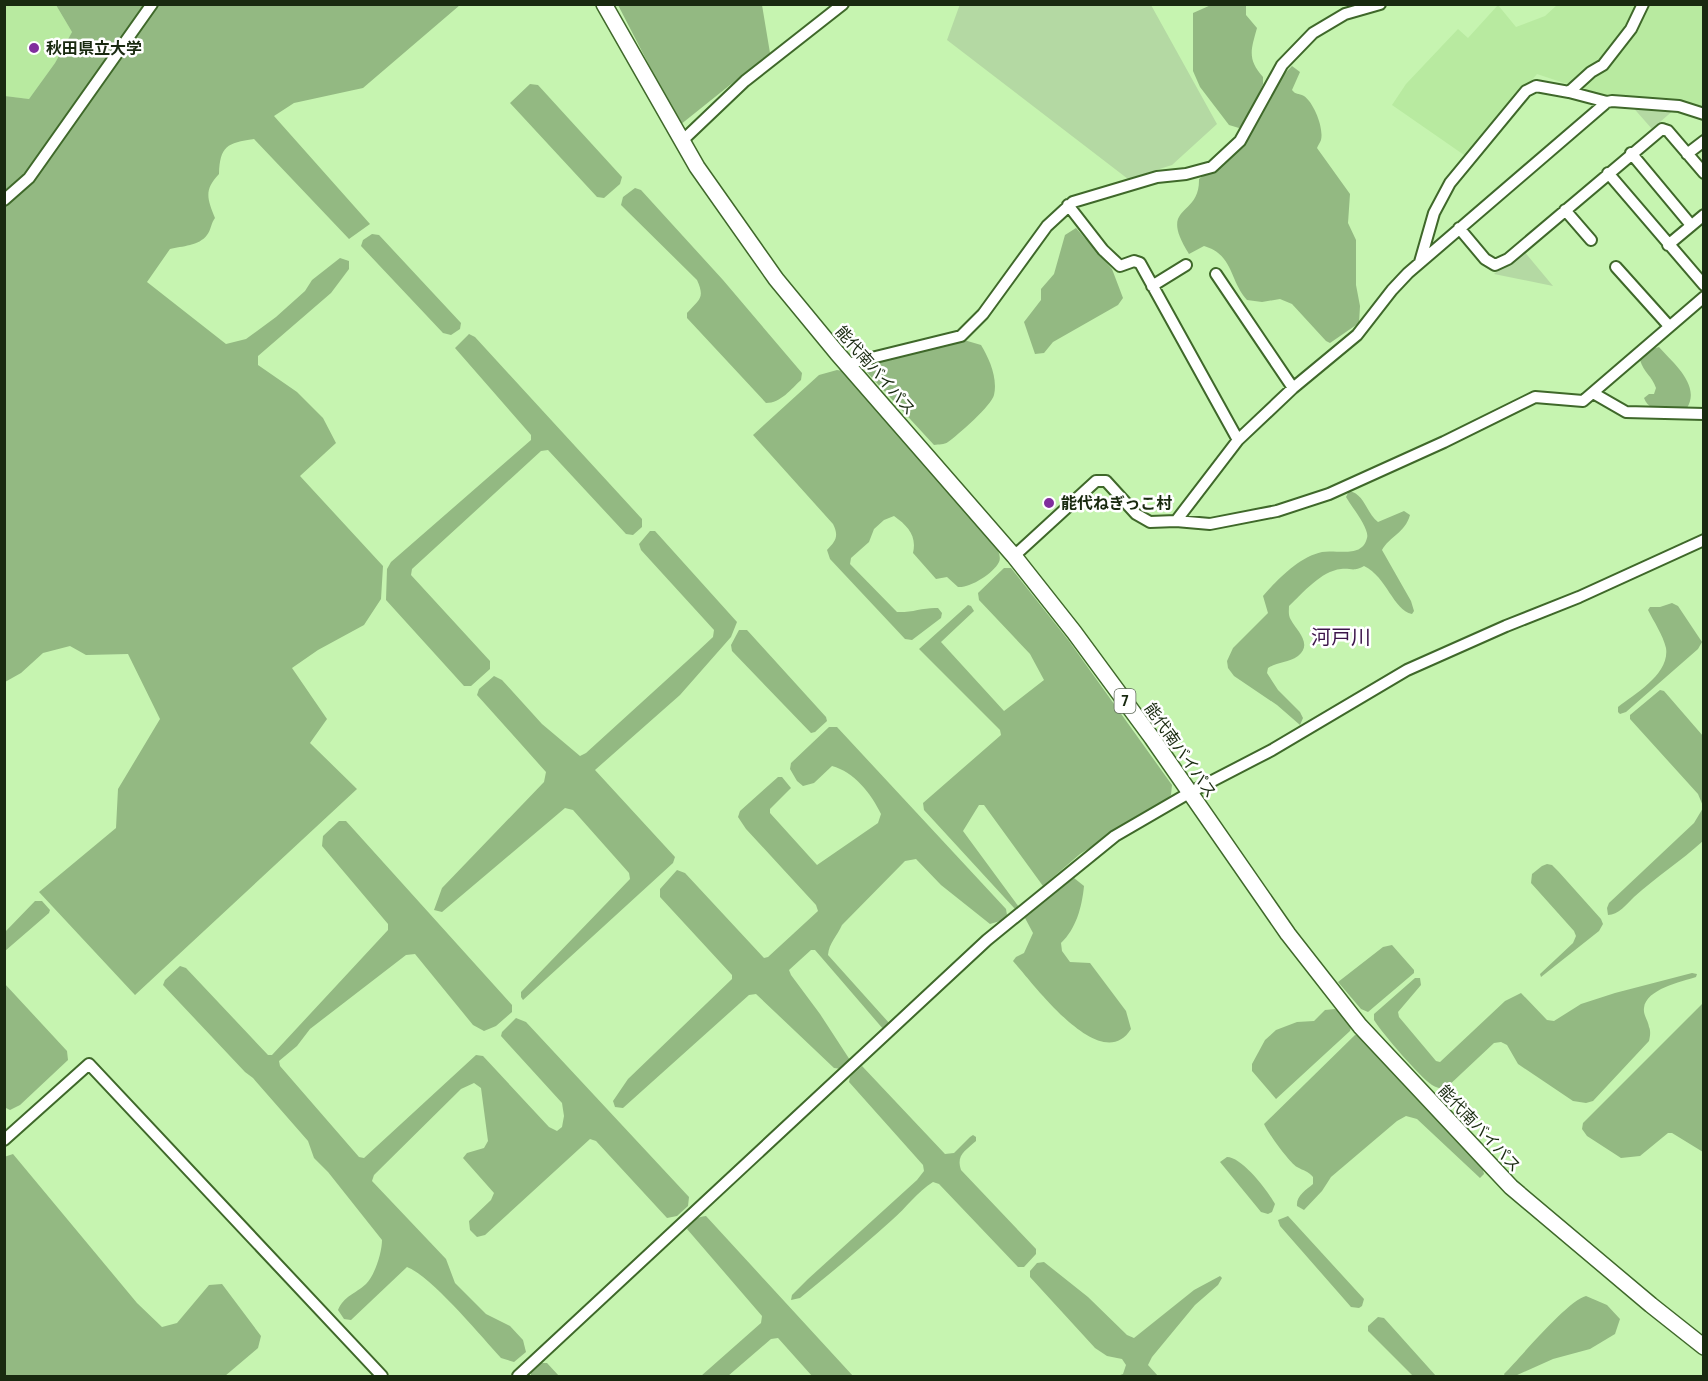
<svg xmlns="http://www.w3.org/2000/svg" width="1708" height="1381" font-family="'Roboto Condensed','Noto Sans JP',sans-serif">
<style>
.built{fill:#b8eaa0}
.green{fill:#b4d9a3}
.forest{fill:#93b982}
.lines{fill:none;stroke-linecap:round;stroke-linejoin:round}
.minor-casing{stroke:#3f682a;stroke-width:14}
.highway-casing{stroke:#3f682a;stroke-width:18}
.minor{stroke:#fff;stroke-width:10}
.highway{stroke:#fff;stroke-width:15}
.poi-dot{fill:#802e9d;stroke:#fff;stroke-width:2}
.labels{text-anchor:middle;stroke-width:5;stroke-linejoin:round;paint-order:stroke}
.shield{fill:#fff;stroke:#5e6a58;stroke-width:1.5}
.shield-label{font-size:15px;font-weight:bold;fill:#192a10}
.poi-label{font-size:16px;font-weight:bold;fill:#192a10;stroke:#fff;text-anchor:start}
.street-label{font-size:16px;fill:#192a10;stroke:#fff}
.quarter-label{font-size:20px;fill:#3c154a;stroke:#fff}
</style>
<rect width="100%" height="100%" fill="#c6f4b0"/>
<path class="built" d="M5,5H56L72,32L55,63L29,99L5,96Z
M1498,5L1516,27L1545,16L1557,5H1639L1625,32L1602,63H1595L1573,86L1537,74L1467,157L1392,105L1406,84L1458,29L1468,38Z
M1646,5H1703V112L1621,99L1582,92L1579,89Z"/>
<path class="green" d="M960,4L1151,5L1217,124L1172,165L1128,179L947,40Z
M1630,104L1676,108L1652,129Z
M1523,250L1553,286L1494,274Z"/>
<path class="forest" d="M56,5H460L363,88L294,103L274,116L370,224L349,239L254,139C227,143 220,146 219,174C204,190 207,198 215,218C211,223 211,230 207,235C199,246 182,246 170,249L147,282L226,344L246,339L276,317L305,291L312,280L340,258L349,261V269L331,293L258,356V365L297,392L323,418L336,443L300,476L383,566L381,599L364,625L318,650L292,668L327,719L310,743L357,789L135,995L39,892L116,828L118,789L160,719L128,654L86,655L70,646L43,653L21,673L5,682V96L29,99L55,63L72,32Z
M618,5H762L770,53L680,125Z
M1211,5H1246V15L1257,28C1251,50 1247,59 1263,77V84L1247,121L1239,128L1229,125L1200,87L1193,71V13Z
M1292,66L1300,72L1292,90C1296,95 1298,93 1304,96C1314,103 1324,128 1321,140C1320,143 1318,145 1317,148L1350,194L1348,223L1356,240V285L1360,306L1359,323L1330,343L1326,341L1292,304L1280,299L1262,302L1247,300C1229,280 1234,255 1204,246L1189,254C1157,203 1200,219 1199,179L1207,173L1214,171L1287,71Z
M530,84L538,85L622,177L620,184L604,198L597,197L510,103Z
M635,188L641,190L723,280L802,373L801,380C791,389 781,403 766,403L687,318V313C700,299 705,298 697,280L621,205L623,197Z
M1076,228L1112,269L1123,298L1118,305L1053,342L1044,353L1035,354L1024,322L1041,300V289L1054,274L1065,235Z
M372,234L379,235L461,323L460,329L451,335L443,333L361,246L363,240Z
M469,334L475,337L642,519V527L633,535L626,534L548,450L541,451L412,569L411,575L490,661V669L471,686H464L386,600L387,569L391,562L531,440V435L455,348Z
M964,340L981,345C989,358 998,378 994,395C992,405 958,435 948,442C944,445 939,444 934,445L863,368L866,364Z
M1659,347C1673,363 1701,385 1687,408C1673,409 1650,415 1644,398L1649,394H1654L1656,388C1652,376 1644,373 1640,360L1652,349Z
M837,370L843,371L997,548C999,553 1001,558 999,562C993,574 970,588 958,587L947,577L936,579L913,553C917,536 908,526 894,516L884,520L874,529L869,542L851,558L850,564L897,612C911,613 924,607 938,608L942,613L941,618L912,640L905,639L830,559L827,550C836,541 839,536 833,524L753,435L819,375Z
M1349,491C1365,494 1366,513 1378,522L1404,511L1410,515C1405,533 1390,536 1382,550L1411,601L1414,611L1412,614C1393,610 1387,577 1364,566C1353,572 1352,568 1341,569C1321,571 1303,593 1289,606C1289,611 1288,615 1291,620C1297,631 1313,644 1298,656C1288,663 1277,662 1268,668L1267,673L1278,690L1300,712L1303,718L1300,725L1277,705L1234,676L1228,668L1227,661L1233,648L1268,613L1263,596C1278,579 1299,557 1322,552C1336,549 1362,559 1367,538C1370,529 1351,506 1346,497Z
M650,531H655L737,622L731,637L680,695L595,770L675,857L673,863L523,1000L521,997V992L630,879L629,873L573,810L565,808L442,912L434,910L442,888L544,782L546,772L477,695L479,689L494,676L502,680L542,724L580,756L586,753L697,652L713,637L714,630L641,550L639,544Z
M1004,568H1011L1069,641L1172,785L1171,795L1166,800L1080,854L1043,886L984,805H979L963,831L1019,907L1015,909L924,810L923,803L1001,735L1000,730L919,649L968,605L971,606L974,611L941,642L1004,711L1044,680L1030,654L979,600L978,593Z
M1672,603L1678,606L1702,642L1698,649L1626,712L1620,714L1618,712V707C1635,694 1670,674 1666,648C1663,635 1654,622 1648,610L1650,607H1660Z
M739,630H747L826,717L827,721L815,732L811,733L732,651L731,645Z
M1660,690L1664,691L1703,736V806L1698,794L1630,719V715Z
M829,727H837L1006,909L1007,915L1000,921L990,924L941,885L916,859L905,861L842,925C837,936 829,943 828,955L890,1024L884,1030L815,950H811L789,970L791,975L820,1014L850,1060L842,1069L834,1068L756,994L749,995L623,1108L615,1107L613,1101L628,1079L732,979V975L660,897V889L677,870L685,873L764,958L768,957L818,911L816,905L746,829L738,817L740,811L778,777H782L791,788L770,809V813L817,865L878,823L881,814C871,793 854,772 832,766L814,783L803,786L797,781L790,769L791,763Z
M1703,808V841C1681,861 1656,877 1634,897C1627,904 1618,915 1608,915L1607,908L1609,903L1694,823Z
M339,821H346L512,1005V1012L496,1026L484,1031L473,1025L415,954L406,955L310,1029L297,1046L279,1061L280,1066L359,1157L364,1158L476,1055L483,1056L549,1127L557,1131L562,1127L564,1116L562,1103L501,1036L502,1032L516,1018L526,1022L689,1197L688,1206L677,1216L667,1218L596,1141L590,1139L485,1235L477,1237L470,1230L469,1221L491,1200L494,1193L463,1158L467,1153L484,1148L488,1141L481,1088L474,1083L461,1089L374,1175L372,1181L446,1259L455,1283L486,1314L510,1326L523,1340L526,1352L514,1362L501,1358C481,1336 431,1276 407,1267L351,1320L344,1319L338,1310C344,1296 355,1294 366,1284C375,1275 382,1252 382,1240L328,1172L314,1158L308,1141L253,1078L245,1072L163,985L165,980L180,966L186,968L268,1055H272L388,930V924L322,846L323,836Z
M1547,864L1552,865L1558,871L1601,919L1603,924L1599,931L1541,977L1540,974L1573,943L1576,936L1574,931L1531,883L1532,874L1542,866Z
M1074,878L1084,886C1082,907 1076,929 1061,943L1062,951L1070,962L1090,963L1126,1011L1131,1029C1101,1077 1033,983 1013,961L1016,957L1024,953L1033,933L1025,918Z
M35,901H42L50,910L49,913L5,951V932Z
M1392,945L1414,970V973L1368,1012L1361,1009L1338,982L1383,947Z
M1692,973L1697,974L1696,977C1681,982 1646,989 1644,1008C1643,1015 1648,1020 1649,1027C1651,1031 1650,1037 1649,1041L1593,1101L1586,1103L1573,1101L1518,1064L1507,1045L1501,1042L1494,1043L1446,1088C1441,1089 1437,1088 1432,1085C1420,1077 1382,1033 1374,1020V1014L1415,978H1420L1421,985L1398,1012L1399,1017L1436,1061L1440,1062L1505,1001L1521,993L1547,1020L1554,1021L1581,1004L1615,993Z
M4,983L67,1051L68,1060L20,1105L10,1110L4,1107Z
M1703,1003V1152L1672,1133H1668L1640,1156L1621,1158L1587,1136L1582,1129L1583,1123Z
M1335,1009L1345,1014L1352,1024L1350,1031L1276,1099L1252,1071V1064L1265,1040L1276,1030L1297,1022L1314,1021L1325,1010Z
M1355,1035L1362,1036L1482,1166L1484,1174L1480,1178L1417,1119L1406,1116L1397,1121L1331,1177L1322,1191L1304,1210L1297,1206C1296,1196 1306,1190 1313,1184V1177C1308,1171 1304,1171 1297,1167C1289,1162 1268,1133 1264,1124Z
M862,1066L945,1154L954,1153L970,1137L973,1135L976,1137V1141C965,1151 956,1155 961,1170L1036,1249V1254L1024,1267H1018L939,1184L933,1182C917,1192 906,1208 892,1220C862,1247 831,1273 800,1298L791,1300L792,1295L808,1279L917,1180L924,1171L923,1165L849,1082L850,1077Z
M13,1154L137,1303L162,1327L177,1323L209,1285L222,1284L261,1336L258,1348L225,1376H5L4,1157Z
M1227,1157C1242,1157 1268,1191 1275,1204L1272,1212L1268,1214L1261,1212L1220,1162Z
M706,1216L853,1376H812L778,1338L771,1339L728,1376H701L761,1323L762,1316L687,1229C691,1221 697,1217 706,1216Z
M1288,1216L1364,1299L1362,1306L1359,1308L1351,1307L1280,1226L1278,1220Z
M1044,1262L1088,1297L1127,1335L1134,1338L1194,1290L1220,1276L1222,1278L1218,1285L1195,1305L1152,1357L1148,1365L1158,1376H1117L1123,1374L1126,1365L1122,1359L1107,1356L1095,1348L1030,1277V1271L1037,1263Z
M1586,1296L1607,1305L1620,1319L1615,1334L1590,1349L1553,1359L1515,1376H1505L1504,1374C1520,1358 1567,1301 1586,1296Z
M1378,1317L1384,1318L1436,1376H1413L1368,1331V1326Z
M540,1363H547L559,1376H531V1372Z"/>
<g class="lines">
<defs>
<path id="minor" d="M1569,92L1591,72L1603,65L1631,29L1643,4
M682,141L745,81L843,4
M1631,153L1691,225
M1687,154L1704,141
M1608,173L1704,285
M4,200L29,178L152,4
M1068,205L1103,250L1120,266L1134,261L1140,263L1238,440
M1565,210L1591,240
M1459,228L1485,259L1495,265L1508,259L1662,129L1668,131L1704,173
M1668,245L1704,215
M1420,262L1434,213L1450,183L1526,91L1536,86L1569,92L1607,102L1612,101L1679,106L1704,114
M1616,267L1669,326
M1216,274L1293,388
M1152,286L1186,265
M847,364L961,336L983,314L1047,226L1073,202L1157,177L1186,174L1212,167L1240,141L1282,65L1313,33L1345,14L1380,4
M1593,393L1626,412L1704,414
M1176,521L1238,440L1293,388L1357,335L1392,290L1408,273L1607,102
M1014,556L1096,481H1106L1136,514L1150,522L1176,521L1210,524L1277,511L1329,494L1444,442L1535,397L1583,401L1704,297
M4,1140L89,1064L382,1376
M518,1376L987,940L1115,836L1189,793L1272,750L1407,670L1506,626L1579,597L1704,540"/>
<path id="highway" d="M604,4L697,167L776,279L837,353L1014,556L1074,632L1152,738L1288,934L1360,1026L1511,1187L1651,1305L1704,1347"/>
</defs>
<use href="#minor" class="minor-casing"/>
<use href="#highway" class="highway-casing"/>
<use href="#minor" class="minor"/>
<use href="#highway" class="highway"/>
</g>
<g class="poi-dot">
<circle cx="34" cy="48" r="6"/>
<circle cx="1049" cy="503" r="6"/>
</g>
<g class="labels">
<rect class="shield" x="1114.5" y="689" width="21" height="24" rx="4.5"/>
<g class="shield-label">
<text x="1125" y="706">7</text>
</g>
<g class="poi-label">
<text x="46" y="54">秋田県立大学</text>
<text x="1061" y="509">能代ねぎっこ村</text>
</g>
<g class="street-label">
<text transform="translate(876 370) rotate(49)" y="6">能代南バイパス</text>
<text transform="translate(1181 750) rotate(55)" y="6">能代南バイパス</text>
<text transform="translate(1480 1128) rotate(47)" y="6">能代南バイパス</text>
</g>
<g class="quarter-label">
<text x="1341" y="644">河戸川</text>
</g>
</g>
<rect width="1708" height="1381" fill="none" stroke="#192a10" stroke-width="12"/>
</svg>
